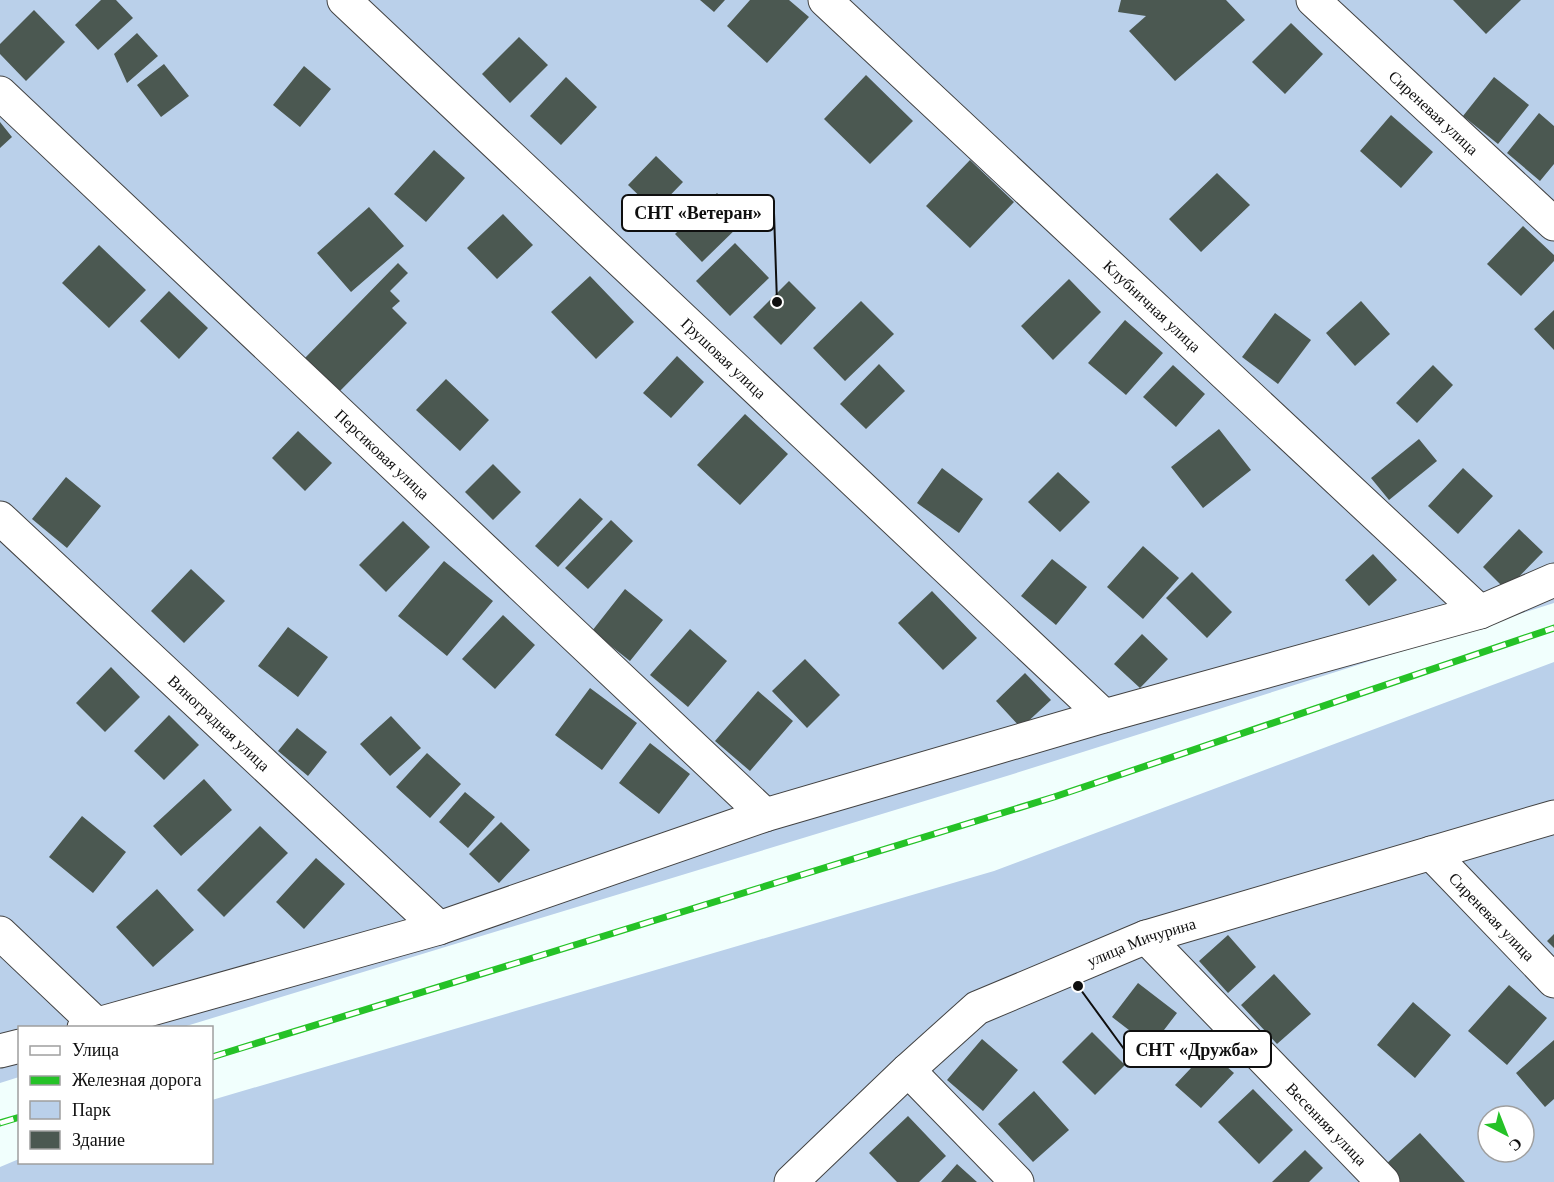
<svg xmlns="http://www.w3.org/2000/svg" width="1554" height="1182" font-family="Georgia,serif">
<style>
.green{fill:#bad0ea;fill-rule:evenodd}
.building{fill:#4b5851}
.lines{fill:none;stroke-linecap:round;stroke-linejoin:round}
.minor-casing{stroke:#424242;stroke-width:35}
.minor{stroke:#fff;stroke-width:33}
.rail-casing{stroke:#25c227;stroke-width:7}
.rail{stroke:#fff;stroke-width:4.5;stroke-dasharray:14;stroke-linecap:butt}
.labels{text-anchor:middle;stroke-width:6;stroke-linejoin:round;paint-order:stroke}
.street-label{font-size:16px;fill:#0f0f0f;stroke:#fff}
.leader{fill:none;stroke:#0f0f0f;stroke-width:2}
.callout-dot{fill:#0f0f0f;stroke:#fff;stroke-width:2}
.callout{fill:#fff;stroke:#0f0f0f;stroke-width:2}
.callout-label{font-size:18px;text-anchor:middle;font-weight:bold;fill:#0f0f0f}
</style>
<rect width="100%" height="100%" fill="#f1fffd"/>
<path class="green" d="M0,0H1554V603L1010,775L183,1027L20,1028L19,1077L0,1083Z
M1554,662V1182H0V1167L19,1159L20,1162H212V1100L994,871ZM1488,1116H1524V1152H1488Z"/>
<path class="building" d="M101,0H116L133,18L98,50L75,25Z
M700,0H725L714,12Z
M750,0H789L809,17L767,63L727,26Z
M1121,0H1226L1245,20L1175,81L1129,31L1146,16L1118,12Z
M1453,0H1521L1486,34Z
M34,10L65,42L26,81L0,54V44Z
M1291,23L1323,54L1285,94L1252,62Z
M137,33L158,56L127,83L114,54Z
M519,37L548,65L510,103L482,74Z
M164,64L189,96L161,117L137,85Z
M304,66L331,89L300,127L273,105Z
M866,75L913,121L870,164L824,119Z
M566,77L597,107L561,145L530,116Z
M1494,77L1529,105L1498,144L1463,116Z
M1539,113L1554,126V164L1540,181L1507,153Z
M1391,115L1433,152L1401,188L1360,151Z
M0,122L12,137L0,148Z
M434,150L465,178L426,222L394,194Z
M656,156L683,182L655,211L628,185Z
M970,160L1014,202L970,248L926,206Z
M1217,173L1250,205L1201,252L1169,219Z
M717,193L744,221L702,262L675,234Z
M369,207L404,246L351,292L317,253Z
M503,214L533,245L497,279L467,248Z
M1523,226L1554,255V261L1521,296L1487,264Z
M735,243L769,278L730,316L696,281Z
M99,245L146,290L109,328L62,283Z
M398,263L408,273L390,291L400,301L392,308L407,323L337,394L303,360Z
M590,276L634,322L596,359L551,312Z
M1069,279L1101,312L1053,360L1021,326Z
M789,281L816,308L781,345L753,317Z
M169,291L208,328L179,359L140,321Z
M861,301L894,334L845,381L813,348Z
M1361,301L1390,334L1355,366L1326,333Z
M1554,310V350L1534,329Z
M1275,313L1311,340L1278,384L1242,357Z
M1125,320L1163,353L1126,395L1088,363Z
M677,356L704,382L671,418L643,393Z
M879,364L905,391L866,429L840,404Z
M1173,365L1205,394L1176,427L1143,397Z
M1433,365L1453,385L1417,423L1396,403Z
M446,379L489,420L460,451L416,410Z
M745,414L788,454L740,505L697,465Z
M1219,429L1251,470L1203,508L1171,467Z
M298,431L332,463L305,491L272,458Z
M1419,439L1437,461L1389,500L1371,478Z
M493,464L521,492L493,520L465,492Z
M942,468L983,499L959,533L917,503Z
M1463,468L1493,496L1458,534L1428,506Z
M1058,472L1090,502L1060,532L1028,502Z
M66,477L101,506L67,548L32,519Z
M580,498L603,519L558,567L535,546Z
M611,520L633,541L588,589L565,568Z
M403,521L430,547L386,592L359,565Z
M1519,529L1543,552L1506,590L1483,567Z
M1143,546L1179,578L1143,619L1107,587Z
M1373,554L1397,580L1369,606L1345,580Z
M1052,559L1087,587L1056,625L1021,596Z
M444,561L493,601L447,656L398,616Z
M191,569L225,601L184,643L151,611Z
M1192,572L1232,612L1207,638L1166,598Z
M625,589L663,620L630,661L592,631Z
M932,591L977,638L943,670L898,623Z
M503,615L535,645L495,689L462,659Z
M288,627L328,657L298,697L258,666Z
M690,629L727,661L688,707L650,675Z
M1142,634L1168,659L1140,688L1114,664Z
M805,659L840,695L807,728L772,691Z
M111,667L140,697L105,732L76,703Z
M1025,673L1051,700L1021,728L996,701Z
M590,688L637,723L602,770L555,735Z
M758,691L793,721L750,771L715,741Z
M169,715L199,745L164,780L134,751Z
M391,716L421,748L390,776L360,744Z
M297,728L327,752L308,776L278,751Z
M650,743L690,774L659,814L619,783Z
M427,753L461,784L430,818L396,787Z
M204,779L232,810L181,856L153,826Z
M465,792L495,817L468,848L439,822Z
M82,816L126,852L93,893L49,857Z
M501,822L530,850L499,883L469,854Z
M260,826L288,853L224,917L197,890Z
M316,858L345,884L304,929L276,902Z
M157,889L194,930L153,967L116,927Z
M1554,934V948L1547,941Z
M1228,935L1256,967L1228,993L1199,961Z
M1274,974L1311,1014L1277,1044L1241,1005Z
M1138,983L1177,1013L1151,1047L1112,1017Z
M1509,985L1547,1018L1507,1065L1468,1031Z
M1413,1002L1451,1035L1415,1078L1377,1045Z
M1092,1032L1125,1065L1095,1095L1062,1062Z
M982,1039L1018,1070L983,1111L947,1080Z
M1554,1040V1099L1545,1107L1516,1073Z
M1208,1050L1234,1073L1201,1108L1175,1085Z
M1253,1089L1293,1130L1259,1164L1218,1122Z
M1034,1091L1069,1130L1033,1162L998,1124Z
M908,1116L946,1156L919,1182H897L869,1153Z
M1420,1133L1465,1182H1400L1385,1165Z
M1305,1150L1323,1168L1309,1182H1272Z
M957,1164L977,1182H941Z"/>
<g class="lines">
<defs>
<g id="minor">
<path id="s1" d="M344,0L1104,716"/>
<path id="s2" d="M825,0L1480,612"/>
<path id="s3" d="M1313,0L1554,224"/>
<path id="s4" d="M0,93L765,815"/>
<path id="s5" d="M0,518L439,928"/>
<path id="s6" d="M1431,853L1554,981"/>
<path d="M0,933L96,1024"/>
<path id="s7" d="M1146,937L1383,1182"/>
<path d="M84,1028L439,928L765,815L1104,716L1480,612L1554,580"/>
<path d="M0,1051L20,1046"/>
<path d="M908,1070L1017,1182"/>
<path id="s8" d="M791,1182L908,1070L977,1008L1146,937L1554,817"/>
</g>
</defs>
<use href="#minor" class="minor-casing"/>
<use href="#minor" class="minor"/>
<defs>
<path id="rail" d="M212,1057L1054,797L1554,628
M0,1123L20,1117"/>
</defs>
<use href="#rail" class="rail-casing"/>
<use href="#rail" class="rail"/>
</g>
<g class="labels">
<g class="street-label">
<text dy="6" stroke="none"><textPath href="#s3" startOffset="165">Сиреневая улица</textPath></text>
<text dy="6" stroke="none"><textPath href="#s2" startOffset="448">Клубничная улица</textPath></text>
<text dy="6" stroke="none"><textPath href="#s1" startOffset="522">Грушовая улица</textPath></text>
<text dy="6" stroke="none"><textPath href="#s4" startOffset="526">Персиковая улица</textPath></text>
<text dy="6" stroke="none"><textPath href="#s5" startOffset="300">Виноградная улица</textPath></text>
<text dy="6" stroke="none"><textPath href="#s6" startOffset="88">Сиреневая улица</textPath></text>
<text dy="6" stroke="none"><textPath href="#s8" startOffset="432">улица Мичурина</textPath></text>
<text dy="6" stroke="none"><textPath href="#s7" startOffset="260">Весенняя улица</textPath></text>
</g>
</g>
<path class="leader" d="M777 302L774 213M1078 986L1124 1049"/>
<g class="callout-dot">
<circle cx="777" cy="302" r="6"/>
<circle cx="1078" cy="986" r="6"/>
</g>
<g class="callout">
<rect x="622" y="195" width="152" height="36" rx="6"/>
<rect x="1124" y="1031" width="147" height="36" rx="6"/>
</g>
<g class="callout-label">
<text x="698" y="219">СНТ «Ветеран»</text>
<text x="1197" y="1056">СНТ «Дружба»</text>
</g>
<rect x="18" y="1026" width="195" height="138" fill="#ffffff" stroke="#9f9f9f" stroke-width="1.5"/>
<rect x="30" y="1046" width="30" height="9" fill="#ffffff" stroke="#9f9f9f" stroke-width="1.5"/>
<text x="72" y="1056" font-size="18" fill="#0f0f0f">Улица</text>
<rect x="30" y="1076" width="30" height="9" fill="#25c227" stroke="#9f9f9f" stroke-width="1.5"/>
<text x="72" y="1086" font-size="18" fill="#0f0f0f">Железная дорога</text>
<rect x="30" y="1101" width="30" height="18" fill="#bad0ea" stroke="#9f9f9f" stroke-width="1.5"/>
<text x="72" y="1116" font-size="18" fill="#0f0f0f">Парк</text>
<rect x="30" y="1131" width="30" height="18" fill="#4b5851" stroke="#9f9f9f" stroke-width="1.5"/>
<text x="72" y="1146" font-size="18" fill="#0f0f0f">Здание</text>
<g transform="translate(1506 1134) rotate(138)"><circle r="28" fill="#ffffff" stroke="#9f9f9f" stroke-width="1.5"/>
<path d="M0-4.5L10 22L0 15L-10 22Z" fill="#25c227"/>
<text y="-9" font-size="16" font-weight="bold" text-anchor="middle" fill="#0f0f0f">С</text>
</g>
</svg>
